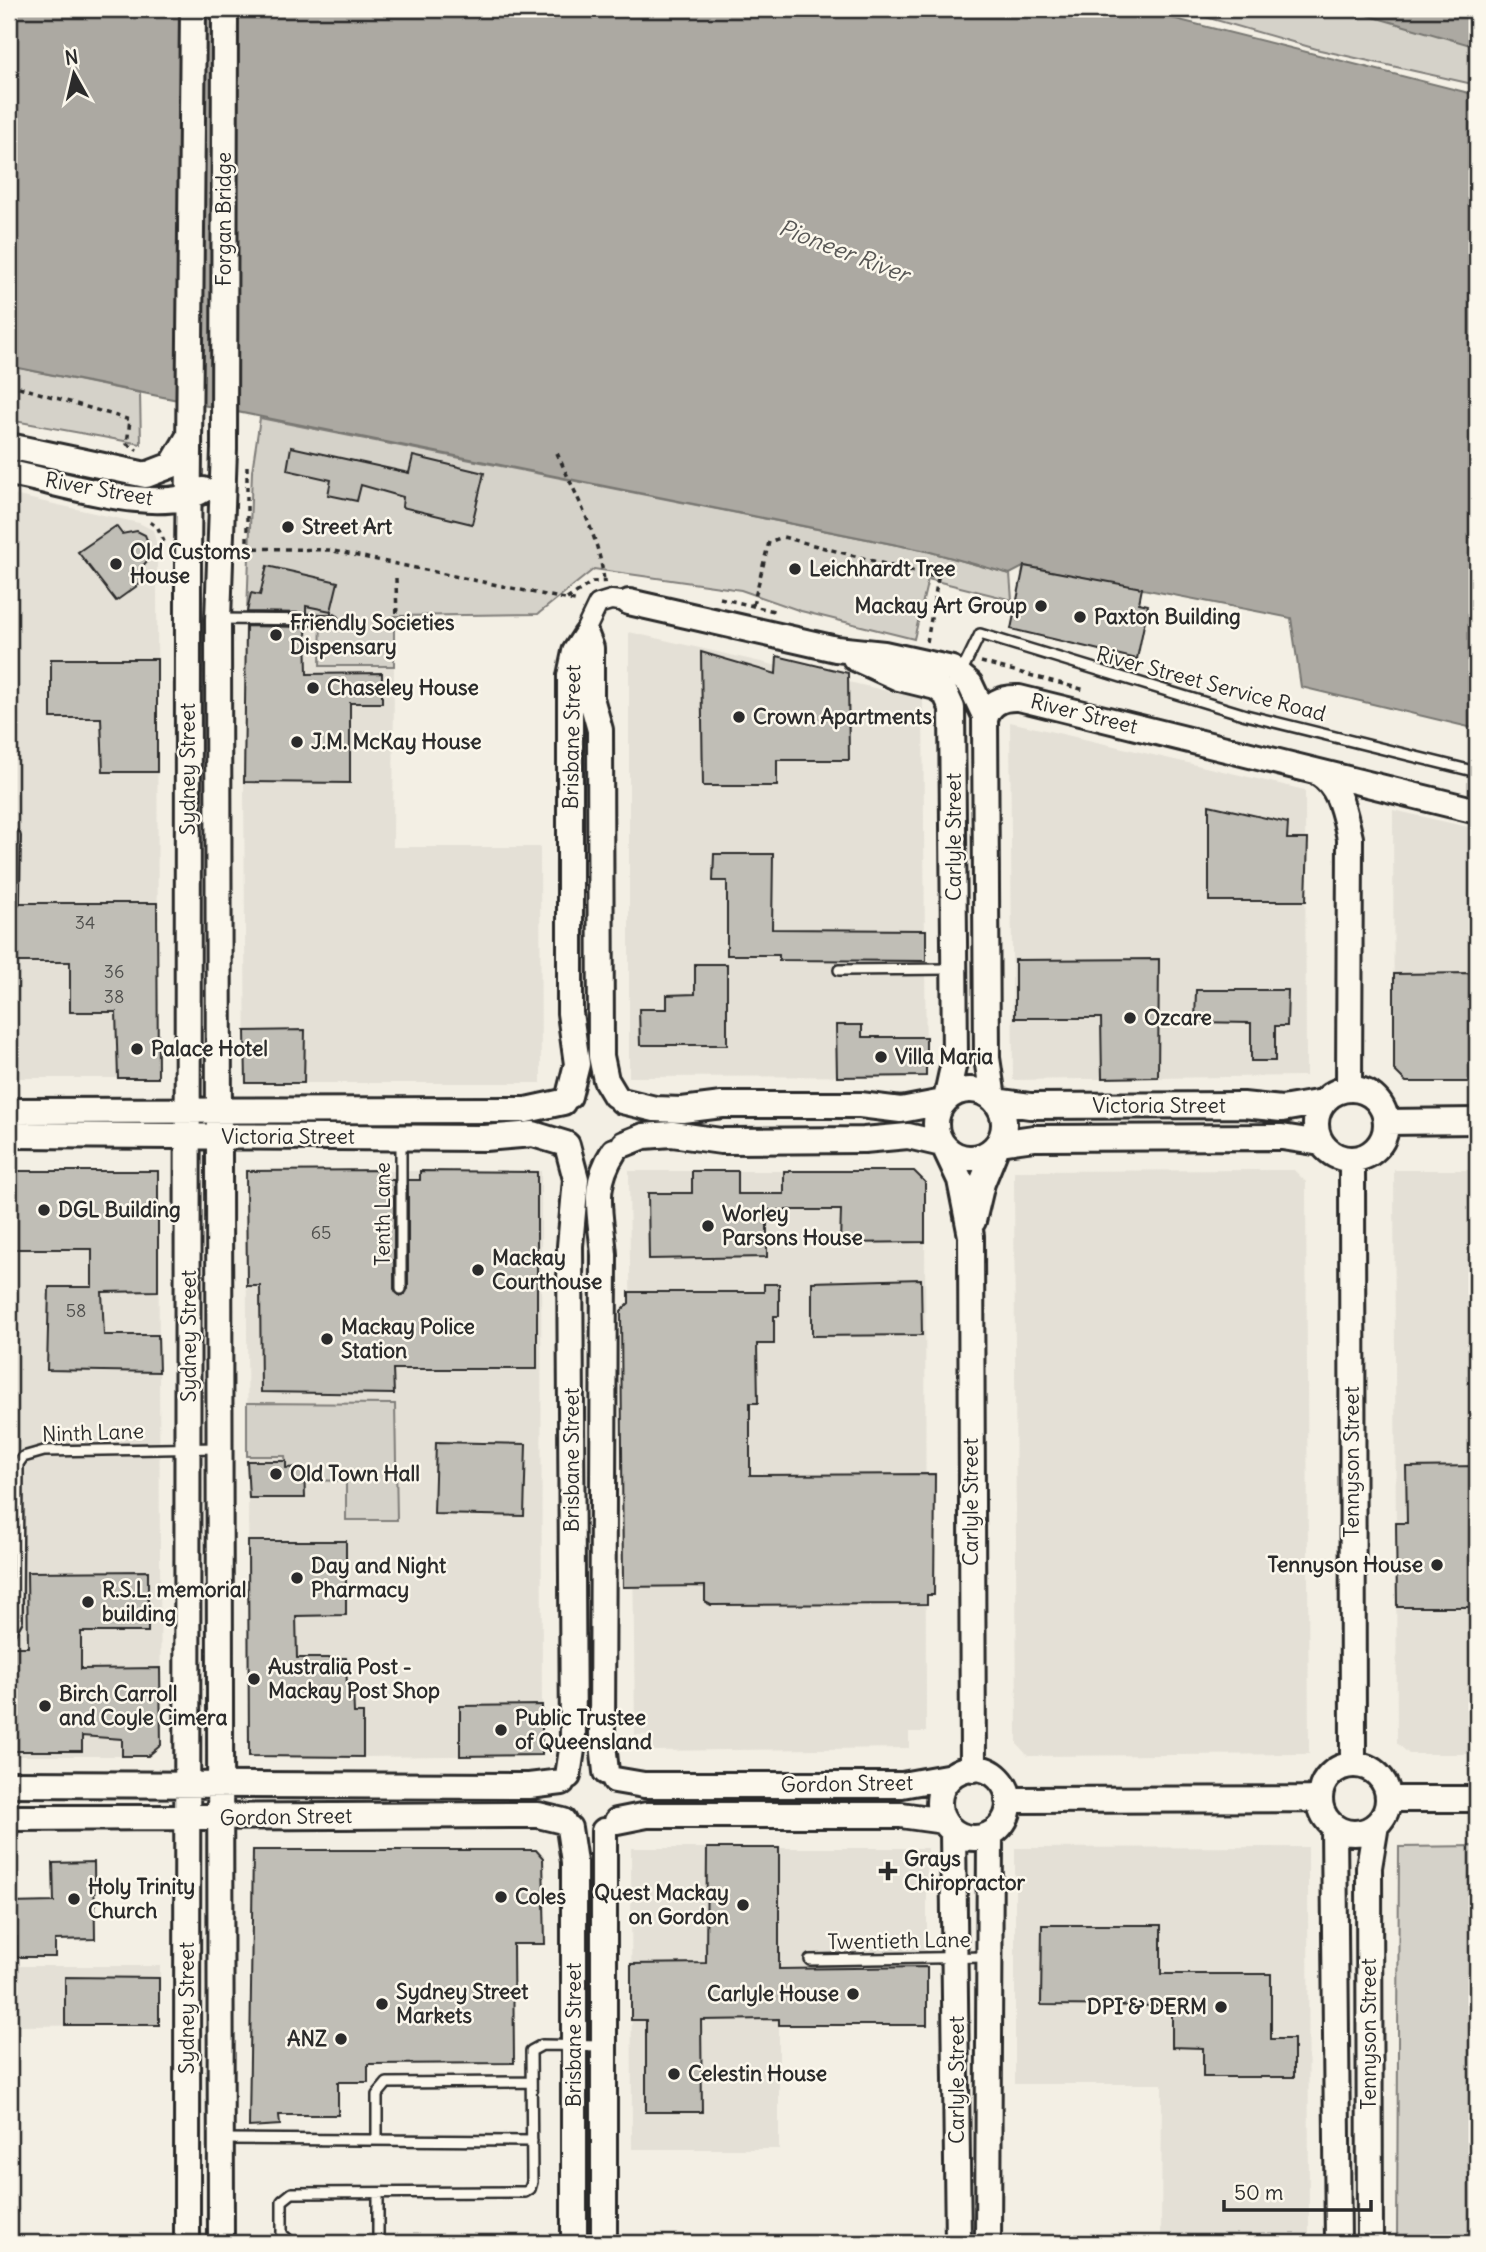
<svg xmlns="http://www.w3.org/2000/svg" width="1486" height="2252" font-family="Delius,sans-serif">
<style>
.built{fill:#e4e0d6}
.green{fill:#d5d2c9;stroke:#807e7a;stroke-width:2}
.water{fill:#aca9a2;stroke:#787772;stroke-width:2}
.building{fill:#c0beb6;stroke:#2b2b2b;stroke-width:2}
.lines{fill:none;stroke-linecap:round;stroke-linejoin:round}
.lane-casing{stroke:#2b2b2b;stroke-width:14}
.street-casing{stroke:#2b2b2b;stroke-width:23}
.secondary-casing{stroke:#2b2b2b;stroke-width:30}
.path{stroke:#2b2b2b;stroke-width:3.5;stroke-dasharray:5 5;stroke-linecap:butt}
.lane{stroke:#fbf7ec;stroke-width:9}
.street{stroke:#fbf7ec;stroke-width:18}
.secondary{stroke:#fbf7ec;stroke-width:24}
.poi-dot{fill:#2b2b2b;stroke:#fbf7ec;stroke-width:2.5}
.labels{text-anchor:middle;stroke-width:5;stroke-linejoin:round;paint-order:stroke}
.number-label{font-size:18px;fill:#50504e}
.street-label{font-size:21px;fill:#2b2b2b;stroke:#fbf7ec}
.poi-label{font-size:21px;font-weight:bold;fill:#2b2b2b;stroke:#fbf7ec;text-anchor:start}
.water-label{font-size:23px;font-style:italic;fill:#585755;stroke:#fbf7ec}
</style>
<rect width="100%" height="100%" fill="#f3efe4"/>
<filter id="ink" filterUnits="userSpaceOnUse"><feTurbulence type="fractalNoise" baseFrequency=".0143" numOctaves="2"/><feDisplacementMap in="SourceGraphic" scale="14" xChannelSelector="R" yChannelSelector="G"/><feConvolveMatrix kernelMatrix="1 2 1 2 8 2 1 2 1" color-interpolation-filters="sRGB"/></filter>
<g filter="url(#ink)">
<path class="built" d="M9,494L139,523L153,530L157,546L158,1078H9Z
M247,614L321,615L320,666H394L393,847H540L541,1083H246L244,782Z
M629,632L923,699L926,1076L629,1077Z
M1010,722L1305,790L1306,1076L1013,1080Z
M1393,810L1477,829V1082H1406L1394,1070Z
M1294,1170L1306,1182L1309,1754L1028,1756L1017,1744L1014,1171Z
M1394,1170H1477V1754H1409L1397,1743Z
M9,1171H158L161,1745L148,1756H9Z
M246,1171H541L542,1755L363,1757L249,1643Z
M629,1171H914L925,1182L926,1732H909V1748L653,1751L652,1735H635Z
M1308,1847L1309,2243H1161L1162,2084H1015V1848Z
M631,1848H927V2025H779V2149H632Z
M12,1966H160L159,2025L12,2026Z"/>
<path class="green" d="M1178,9H1477V85L1320,50Z
M9,366L140,393L141,444L9,420Z
M260,418L927,551L1010,574L1012,600L928,579L914,639L801,611L741,590L594,569L538,614L394,616V666H320L321,615L247,614L252,471Z
M247,1403L395,1404L397,1520H346V1481L304,1480L303,1467L286,1468L285,1456H247Z
M1477,1846V2243H1397L1399,1847Z"/>
<path class="water" d="M9,9H1136L1477,95V729L1301,687L1291,618L1025,566L1010,574L927,551L9,366Z
M1346,9H1477V47Z"/>
<path class="building" d="M291,447L409,473L413,456L484,473L472,524L402,507L403,497L361,485L357,501L328,495L331,480L287,470Z
M116,526L122,534L137,531L145,535L151,550L148,560L141,568L148,578L116,601L78,552Z
M267,566L338,582L331,611L306,606V613L247,612L251,593L260,595Z
M1024,566L1142,588L1139,603L1148,605L1137,659L1011,629Z
M246,626L306,627L307,674L382,673V703H350V783L244,782Z
M701,652L776,674L777,656L848,673L849,760H777V786H703Z
M51,659H157V772H103L101,718H51Z
M1209,805L1288,823L1287,839H1308L1306,901H1209Z
M714,854H773L772,929L926,930V961L779,960V955H727V881H713Z
M20,903H157L158,1078H118L116,1012H70V962H9V942H13V908Z
M1159,959L1158,1077L1102,1078L1101,1018H1015V960Z
M695,964H727V1045H640L639,1009H667V995L695,994Z
M1470,973L1471,1082H1406L1394,1070V974Z
M1196,990H1288L1287,1026H1275V1061H1251V1023L1195,1022Z
M836,1025H862V1037H926V1076L837,1077Z
M305,1030L304,1083H246L245,1031Z
M385,1170V1180H394V1289L400,1296L408,1289V1180H420V1171L537,1172V1369H393L394,1394L261,1392L260,1286H247L246,1171Z
M14,1171H158V1291L102,1292L104,1335H158L159,1372L47,1370L49,1287H92V1249H14Z
M692,1171H738V1194H784V1171H914L925,1182V1242L840,1243L841,1210H767V1257L649,1259L648,1193H692Z
M921,1279L922,1335L812,1336V1282Z
M764,1284H779V1316H774V1344H757L758,1403H750V1475L935,1474L934,1595H927V1604L711,1605L705,1602V1586L623,1587L621,1311L629,1303V1292H764Z
M436,1442L526,1444L524,1516L434,1514Z
M247,1461H286V1468L304,1467L305,1498H249Z
M1477,1466V1607H1397L1396,1523H1407L1406,1467Z
M248,1541H346V1615L296,1616L297,1658H346L347,1688H353L354,1713H363V1757L249,1756Z
M148,1571V1632H81V1669L160,1668L161,1745L148,1756H122V1739L82,1736V1751H9V1662H14V1647H28L27,1572Z
M542,1705V1755L460,1756V1706Z
M707,1848H779V1969L927,1967V2025H779V2019L701,2020L702,2112H646V2020H631V1964L706,1963Z
M253,1850H536L543,1858L545,1944H513L514,2063L368,2064V2082H338V2115H279L280,2125L249,2127Z
M94,1862L95,1939L55,1940V1957H17V1937H9V1903L54,1902L53,1863Z
M1042,1925H1161V1974H1271V2039H1294V2077H1203V2048L1172,2047V2006L1041,2005Z
M65,1977L159,1978V2025H65Z"/>
<g class="lines">
<defs>
<path id="lane" d="M220,619L333,620
M961,673L980,634L1246,715L1477,772
M9,901H14L15,836
M839,970L952,969
M401,1140V1289
M9,1634L17,1620L18,1464L23,1457L44,1451L218,1448
M810,1960L987,1957
M222,2139L532,2141
M377,2140V2095L387,2083L531,2082
M378,2193V2243
M439,2243H292L282,2234V2201L292,2193L525,2192L530,2189L532,2182L531,2051L542,2045L603,2046"/>
<path id="street" d="M586,629L598,604L611,600L629,602"/>
<path id="secondary" d="M9,446L146,475L172,465L189,436
M9,473C58,481 159,518 203,490
M629,602L836,649L884,654L952,669L970,684L985,716L987,1058L993,1098
M586,635L591,648V698L600,730L601,1056L606,1080L615,1095
M855,658L899,678L936,687L946,695L952,708L955,1058L946,1099
M985,720C988,703 1003,697 1019,698L1477,811
M1318,773C1341,787 1344,814 1350,838L1349,1089
M1316 1124a35 35 0 1 1 70 0a35 35 0 1 1-70 0Z
M936 1124a34 34 0 1 1 68 0a34 34 0 1 1-68 0Z
M569,1096L577,1064L570,1013V676L575,652L586,635
M622,1101L655,1109L682,1110L722,1105H860L901,1110L943,1102
M995,1101L1030,1106L1243,1105L1282,1109L1323,1102
M9,1111L526,1110L563,1102
M1386,1122L1477,1121
M9,1135L485,1138L533,1134L566,1144
M999,1143L1034,1138L1282,1137L1321,1143
M624,1144L644,1136L672,1134L721,1141L864,1140L908,1136L942,1144
M567,1145L576,1179L570,1246L573,1743L568,1776
M944,1146L960,1180L971,1236L973,1769
M1352,1159L1353,1765
M973,1221L982,1183L997,1146
M1320 1799a34 34 0 1 1 68 0a34 34 0 1 1-68 0Z
M939 1803a35 35 0 1 1 70 0a35 35 0 1 1-70 0Z
M606,1772L602,1734L604,1255C601,1214 590,1188 614,1151
M615,1780L644,1785H902L952,1776
M9,1784L529,1786L562,1782
M1388,1799H1477
M1008,1800L1319,1799
M9,1818L510,1815H538L563,1821
M617,1821L647,1815H901L944,1821
M1334,1827L1338,2243
M569,1828L574,1862V2243
M604,1831V2243
M953,1832L958,2243
M187,2243L188,561L193,9
M221,2243L218,619L224,449L225,9
M988,2243L990,1834
M1370,2243L1369,1867L1376,1825"/>
</defs>
<use href="#lane" class="lane-casing"/>
<use href="#street" class="street-casing"/>
<use href="#secondary" class="secondary-casing"/>
<path class="path" d="M9,384L130,420L127,444L137,450
M557,453C575,494 599,535 604,581
M247,466V548L329,550L579,602
M150,522L158,528L165,544
M396,578L397,624L412,623
M720,598L774,611
M567,599L592,582L609,581
M753,605L769,542L783,537L938,578L927,642
M981,662L1085,690"/>
<use href="#lane" class="lane"/>
<use href="#street" class="street"/>
<use href="#secondary" class="secondary"/>
</g>
</g>
<g class="poi-dot">
<circle cx="288" cy="527" r="7"/>
<circle cx="116" cy="564" r="7"/>
<circle cx="795" cy="569" r="7"/>
<circle cx="1041" cy="606" r="7"/>
<circle cx="1080" cy="617" r="7"/>
<circle cx="276" cy="635" r="7"/>
<circle cx="313" cy="688" r="7"/>
<circle cx="739" cy="717" r="7"/>
<circle cx="297" cy="742" r="7"/>
<circle cx="1130" cy="1018" r="7"/>
<circle cx="137" cy="1049" r="7"/>
<circle cx="881" cy="1057" r="7"/>
<circle cx="44" cy="1210" r="7"/>
<circle cx="708" cy="1226" r="7"/>
<circle cx="478" cy="1270" r="7"/>
<circle cx="327" cy="1339" r="7"/>
<circle cx="276" cy="1474" r="7"/>
<circle cx="1437" cy="1565" r="7"/>
<circle cx="297" cy="1578" r="7"/>
<circle cx="88" cy="1602" r="7"/>
<circle cx="254" cy="1679" r="7"/>
<circle cx="45" cy="1706" r="7"/>
<circle cx="501" cy="1730" r="7"/>
<path d="M884.5 1860.5h7v7h7v7h-7v7h-7v-7h-7v-7h7z"/>
<circle cx="501" cy="1897" r="7"/>
<circle cx="74" cy="1899" r="7"/>
<circle cx="743" cy="1905" r="7"/>
<circle cx="853" cy="1994" r="7"/>
<circle cx="382" cy="2004" r="7"/>
<circle cx="1221" cy="2007" r="7"/>
<circle cx="341" cy="2039" r="7"/>
<circle cx="674" cy="2074" r="7"/>
</g>
<g class="labels">
<g class="number-label">
<text x="85" y="929">34</text>
<text x="114" y="978">36</text>
<text x="114" y="1003">38</text>
<text x="321" y="1239">65</text>
<text x="76" y="1317">58</text>
</g>
<g class="street-label">
<text transform="translate(224 219) rotate(-90)" y="7">Forgan Bridge</text>
<text transform="translate(99 489) rotate(10)" y="7">River Street</text>
<text transform="translate(1211 684) rotate(15)" y="7">River Street Service Road</text>
<text transform="translate(1084 714) rotate(14)" y="7">River Street</text>
<text transform="translate(572 737) rotate(-89)" y="7">Brisbane Street</text>
<text transform="translate(188 769) rotate(-90)" y="7">Sydney Street</text>
<text transform="translate(954 837) rotate(-90)" y="7">Carlyle Street</text>
<text x="1159" y="1113">Victoria Street</text>
<text x="288" y="1144">Victoria Street</text>
<text transform="translate(383 1214) rotate(-90)" y="7">Tenth Lane</text>
<text transform="translate(189 1336) rotate(-90)" y="7">Sydney Street</text>
<text transform="translate(93 1433) rotate(-2)" y="7">Ninth Lane</text>
<text transform="translate(572 1460) rotate(-90)" y="7">Brisbane Street</text>
<text transform="translate(1352 1462) rotate(-90)" y="7">Tennyson Street</text>
<text transform="translate(971 1502) rotate(-90)" y="7">Carlyle Street</text>
<text transform="translate(847 1784) rotate(-1)" y="7">Gordon Street</text>
<text transform="translate(286 1817) rotate(-1)" y="7">Gordon Street</text>
<text transform="translate(899 1941) rotate(-1)" y="7">Twentieth Lane</text>
<text transform="translate(187 2008) rotate(-90)" y="7">Sydney Street</text>
<text transform="translate(1369 2034) rotate(-90)" y="7">Tennyson Street</text>
<text transform="translate(574 2035) rotate(-90)" y="7">Brisbane Street</text>
<text transform="translate(957 2080) rotate(-90)" y="7">Carlyle Street</text>
</g>
<g class="poi-label">
<text x="302" y="534">Street Art</text>
<text x="130" y="559">Old Customs<tspan x="130" dy="24">House</tspan></text>
<text x="809" y="576">Leichhardt Tree</text>
<text x="1027" y="613" text-anchor="end">Mackay Art Group</text>
<text x="1094" y="624">Paxton Building</text>
<text x="290" y="630">Friendly Societies<tspan x="290" dy="24">Dispensary</tspan></text>
<text x="327" y="695">Chaseley House</text>
<text x="753" y="724">Crown Apartments</text>
<text x="311" y="749">J.M. McKay House</text>
<text x="1144" y="1025">Ozcare</text>
<text x="151" y="1056">Palace Hotel</text>
<text x="895" y="1064">Villa Maria</text>
<text x="58" y="1217">DGL Building</text>
<text x="722" y="1221">Worley<tspan x="722" dy="24">Parsons House</tspan></text>
<text x="492" y="1265">Mackay<tspan x="492" dy="24">Courthouse</tspan></text>
<text x="341" y="1334">Mackay Police<tspan x="341" dy="24">Station</tspan></text>
<text x="290" y="1481">Old Town Hall</text>
<text x="1423" y="1572" text-anchor="end">Tennyson House</text>
<text x="311" y="1573">Day and Night<tspan x="311" dy="24">Pharmacy</tspan></text>
<text x="102" y="1597">R.S.L. memorial<tspan x="102" dy="24">building</tspan></text>
<text x="268" y="1674">Australia Post -<tspan x="268" dy="24">Mackay Post Shop</tspan></text>
<text x="59" y="1701">Birch Carroll<tspan x="59" dy="24">and Coyle Cimera</tspan></text>
<text x="515" y="1725">Public Trustee<tspan x="515" dy="24">of Queensland</tspan></text>
<text x="904" y="1866">Grays<tspan x="904" dy="24">Chiropractor</tspan></text>
<text x="88" y="1894">Holy Trinity<tspan x="88" dy="24">Church</tspan></text>
<text x="729" y="1900" text-anchor="end">Quest Mackay<tspan x="729" dy="24">on Gordon</tspan></text>
<text x="515" y="1904">Coles</text>
<text x="396" y="1999">Sydney Street<tspan x="396" dy="24">Markets</tspan></text>
<text x="839" y="2001" text-anchor="end">Carlyle House</text>
<text x="1207" y="2014" text-anchor="end">DPI &amp; DERM</text>
<text x="327" y="2046" text-anchor="end">ANZ</text>
<text x="688" y="2081">Celestin House</text>
</g>
<g class="water-label">
<text transform="translate(844 251) rotate(21)" y="8">Pioneer River</text>
</g>
</g>
<rect width="1486" height="2252" fill="none" stroke="#fbf7ec" stroke-width="35"/>
<rect x="18" y="18" width="1451" height="2217" fill="none" stroke="#2b2b2b" stroke-width="2.5" filter="url(#ink)"/>
<g transform="translate(74 74) rotate(352)" stroke="#fbf7ec" stroke-width="5" paint-order="stroke">
<path d="M0-5L12 26L0 18L-12 26Z" fill="#2b2b2b"/>
<text y="-10" font-size="19" font-weight="bold" text-anchor="middle" fill="#2b2b2b">N</text>
</g>
<path d="M1224 2200v10h147v-10" fill="none" stroke="#2b2b2b" stroke-width="3.5"/>
<text x="1234" y="2200" font-size="21" fill="#2b2b2b" stroke="#fbf7ec" stroke-width="5" paint-order="stroke">50 m</text>
</svg>
